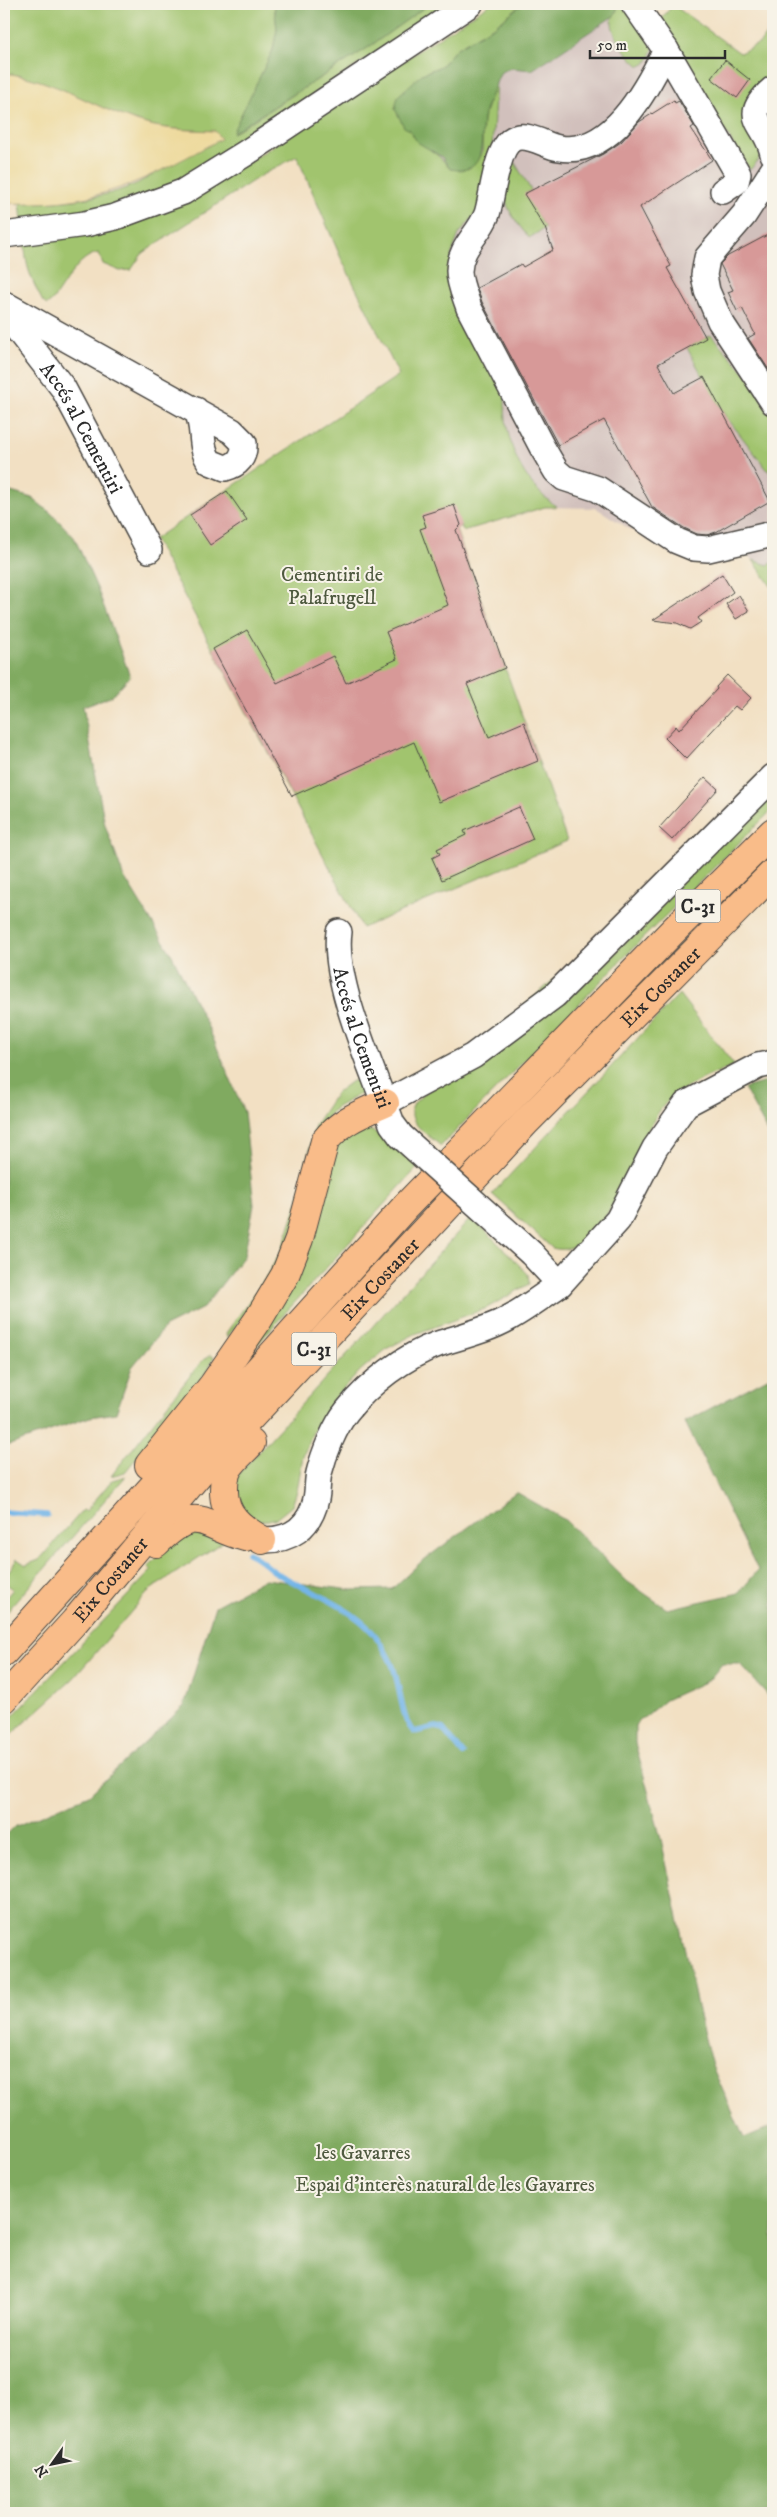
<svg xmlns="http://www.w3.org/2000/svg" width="777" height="2517" font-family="'IM FELL DW Pica',serif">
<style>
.industrial{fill:#d1c0bc}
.green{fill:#a1c46e;stroke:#66784c}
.forest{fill:#80aa61;stroke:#566a46}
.sand{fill:#eeda9e;stroke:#8c8264}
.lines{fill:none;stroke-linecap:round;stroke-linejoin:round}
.stream{stroke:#73b5e8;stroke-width:5.5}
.building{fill:#d79998}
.minor-casing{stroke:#494642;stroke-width:28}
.highway-casing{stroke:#494642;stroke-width:30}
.minor{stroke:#fff;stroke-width:25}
.highway{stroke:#f9bc89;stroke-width:28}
.minor-bridge-casing{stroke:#494642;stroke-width:28;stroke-linecap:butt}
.minor-bridge{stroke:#fff;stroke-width:25}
.labels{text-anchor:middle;stroke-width:4;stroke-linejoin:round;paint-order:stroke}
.shield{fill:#f7f3e8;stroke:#686764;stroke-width:1}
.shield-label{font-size:19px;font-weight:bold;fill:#2b2b2b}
.street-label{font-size:20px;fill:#2b2b2b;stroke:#f7f3e8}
.park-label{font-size:20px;fill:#4e593f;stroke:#f7f3e8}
</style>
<rect width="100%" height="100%" fill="#f7f3e8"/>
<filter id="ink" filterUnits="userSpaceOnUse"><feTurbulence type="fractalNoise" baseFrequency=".02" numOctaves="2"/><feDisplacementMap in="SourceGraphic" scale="10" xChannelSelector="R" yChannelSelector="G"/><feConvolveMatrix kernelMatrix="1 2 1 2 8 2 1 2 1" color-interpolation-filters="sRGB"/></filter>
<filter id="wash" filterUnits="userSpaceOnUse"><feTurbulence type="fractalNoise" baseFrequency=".0096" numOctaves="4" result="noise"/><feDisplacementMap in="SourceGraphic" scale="20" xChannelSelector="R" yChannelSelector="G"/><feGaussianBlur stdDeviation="1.12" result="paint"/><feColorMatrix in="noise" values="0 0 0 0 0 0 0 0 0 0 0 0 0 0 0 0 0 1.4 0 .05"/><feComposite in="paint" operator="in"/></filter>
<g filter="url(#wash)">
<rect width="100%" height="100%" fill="#f2e0c3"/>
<path class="industrial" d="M515,4H618L633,18L656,25L673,5L740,53L760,43L773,24V589L753,560L745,552L691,560L683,559L667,552L596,508L545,507L463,531L406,370L340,256L296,156Z"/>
<path class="green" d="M4,4H274L277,29L273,50L233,133L369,47L429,4H449L195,173L161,189L101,209L22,221L20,203C58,203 102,200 138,183C161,172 193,146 215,131C192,130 168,130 146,124C96,110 56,79 4,73Z
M490,4H522L496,25L457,48L441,66L422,74L410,130C421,148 437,150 450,169L472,166L482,153L483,119L496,80L492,150L479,210L459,234L451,256L505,398C504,441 521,482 557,507H545L463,531L461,525L456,530L567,841L362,928L154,539L399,375L340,256L297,156L262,175L156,244L142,254L131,270L120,271L103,264L99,253C78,255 64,286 52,301L47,305L43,302C32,281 24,265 25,240L258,156Z
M618,4H623L654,46C651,54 650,63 640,66C630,60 612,35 612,23C612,17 617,9 618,4Z
M673,5L740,53L760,43L773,24V76L755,93L761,150L759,159L750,170L656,25Z
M512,158L531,190L525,194L545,228L529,238C502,204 504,204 507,162Z
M711,335L750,378L773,419V477L724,414L687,348Z
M753,560L768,565L773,562V589Z
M773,786V809L641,940L441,1146C428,1135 402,1120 415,1102Z
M679,994L734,1065C712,1075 685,1085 667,1102C635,1132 610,1264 552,1248L492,1194Z
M358,1080L361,1085L360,1094L335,1108L319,1127L313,1137L295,1222L284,1250L267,1283L227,1338L226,1333L265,1279L282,1249L298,1201L315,1125L337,1092L352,1081Z
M358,1128C384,1130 400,1150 418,1167L267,1333L220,1388L335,1144Z
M472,1217L528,1274L529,1284L487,1308L415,1334L388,1348L361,1370L333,1400L313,1432L303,1456L297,1491L292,1506L277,1518L264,1521L255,1520L237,1506L234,1481L240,1472Z
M210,1355L214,1357L208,1370L125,1472L111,1476L201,1362Z
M126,1476L4,1615V1600L13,1589L4,1582V1578L17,1559L26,1565L39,1560L83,1510L86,1511L112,1480Z
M192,1528L227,1539L150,1590L73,1679L4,1741V1725L152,1570L148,1567L169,1545Z"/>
<path class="forest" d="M274,4H429L369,47L232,133L273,50L277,29Z
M522,4H619L615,15L532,70L511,68L501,72C497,80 484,111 483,119C480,142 488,176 450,169L442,157L417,142L410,130L404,127L395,109L398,96L422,74L441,66L457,48L496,25Z
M4,490L32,498L52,514L74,537L97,588L130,676L112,696L83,706L105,825L123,875L172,955L210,1031L244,1112L254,1205L244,1256L203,1308L165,1327L132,1367L116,1413L90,1417L4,1447Z
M773,1080V1142L744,1088Z
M773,1375V1701L740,1664H722L709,1680L665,1700L635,1725V1743L661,1839L699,2015L712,2066L744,2138L773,2126V2513H4V1837L14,1827L89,1795L184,1706L215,1606L265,1579L352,1590L392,1589L421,1562L516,1492L565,1520L628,1582L667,1609L739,1593L758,1570L685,1422Z"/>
<path class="sand" d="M4,73C57,79 96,110 146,124C168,130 192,130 215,131L221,139C157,173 110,202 34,203C24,203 14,204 4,203Z"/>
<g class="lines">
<path class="stream" d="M4,1512L47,1515
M248,1553C264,1560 267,1568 280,1575C309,1591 353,1608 374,1634C381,1642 387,1654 392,1664C400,1682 401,1721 414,1732L436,1727L443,1729L463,1754"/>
</g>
<g id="blocks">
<path class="building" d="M725,60L750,80L737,98L711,78Z
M674,100L675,103L679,101L694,126L691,128L712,160L640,207L671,266L667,268L706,338L658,364L674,393L704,377L770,501L716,532L707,535L697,534L684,528L652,507L604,420L558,445L482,302L477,288L521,264L523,267L553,250L545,228L524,194L603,154L621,142L639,122Z
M773,232V376L748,338L755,334L742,308L737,311L728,292L733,290L720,264L728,256Z
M227,491L247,520L210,545L190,515Z
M454,505L461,525L456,530L505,668L467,684L489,737L524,722L538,761L439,802L414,742L292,796L213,649L247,630L277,683L333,656L346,683L397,659L386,632L448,605L420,529L426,527L422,515Z
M722,574L733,592L698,618L701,622L690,629L677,623L653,620Z
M739,595L749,611L736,619L726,604Z
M727,675L751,698L740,710L735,706L686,759L665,738L676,726L679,730L717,689L716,687Z
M705,777L718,789L672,840L659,828Z
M519,807L533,839L442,880L432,858L440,854L437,849L466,835L464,831Z"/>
</g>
</g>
<g filter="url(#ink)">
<use href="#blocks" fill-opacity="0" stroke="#494642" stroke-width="1"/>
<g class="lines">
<defs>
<g id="minor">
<path d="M634,4L666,50L738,174L736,182L723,191"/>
<path d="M666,50C647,89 611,157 559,148C546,146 529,133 515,138C496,145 493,196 487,214C479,235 460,246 459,271C459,283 465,296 469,308L542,447L556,471L564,478L598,489L677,541L694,548L708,549L773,534"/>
<path d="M773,89C738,119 767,122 773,154"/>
<path d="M773,170L744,215L707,258L704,275L707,291L720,321L773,402"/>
<path d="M4,235L85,224L115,217L183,192L246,153L470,4"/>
<path d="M4,304L232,431L244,443C245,457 238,465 225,468L210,462C198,446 206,427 196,410"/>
<path id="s1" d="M4,312L63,388L149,550"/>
<path id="s2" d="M339,932C332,983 375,1074 392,1124L401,1136"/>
<path d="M385,1103L473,1056L555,995L773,777"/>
<path d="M560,1284L618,1220L655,1148L686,1104L758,1066L773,1063"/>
<path d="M262,1540C289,1541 310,1528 316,1499C318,1490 317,1481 319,1473C324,1453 335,1426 347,1411C369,1383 405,1356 438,1344C462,1336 488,1330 509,1318C527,1308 543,1296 560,1284L531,1253"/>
</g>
<g id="highway">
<path d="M251,1443C244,1451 235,1458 229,1467C225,1473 224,1482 224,1489C223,1515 241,1528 262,1540"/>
<path d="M149,1465L213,1385L258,1320L285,1275L299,1239L325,1141C340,1121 363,1113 385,1103"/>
<path d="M156,1543C199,1502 200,1525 245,1537"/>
<path d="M4,1652L406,1206L673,931L773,832"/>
<path id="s3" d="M4,1699L75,1621L207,1464L525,1123L773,873"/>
</g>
</defs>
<use href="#minor" class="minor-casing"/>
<use href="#highway" class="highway-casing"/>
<use href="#minor" class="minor"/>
<use href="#highway" class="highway"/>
<defs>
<path id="minor-bridge" d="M401,1136L531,1253"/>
</defs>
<use href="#minor-bridge" class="minor-bridge-casing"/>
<use href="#minor-bridge" class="minor-bridge"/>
</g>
</g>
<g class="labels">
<g class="shield">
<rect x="675.5" y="889.5" width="45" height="33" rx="4"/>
<rect x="291.5" y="1332.5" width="45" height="33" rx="4"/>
</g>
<g class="shield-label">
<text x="698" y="913">C-31</text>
<text x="314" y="1356">C-31</text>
</g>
<g class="street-label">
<text dy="7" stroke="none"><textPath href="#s1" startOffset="140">Accés al Cementiri</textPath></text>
<text dy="7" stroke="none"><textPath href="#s3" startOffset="969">Eix Costaner</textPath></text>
<text dy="7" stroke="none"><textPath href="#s2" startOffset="109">Accés al Cementiri</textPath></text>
<text dy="7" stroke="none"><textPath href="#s3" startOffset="564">Eix Costaner</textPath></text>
<text dy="7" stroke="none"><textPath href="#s3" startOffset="160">Eix Costaner</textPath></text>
</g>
<g class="park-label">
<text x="332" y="581">Cementiri de<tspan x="332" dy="23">Palafrugell</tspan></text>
<text x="363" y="2159">les Gavarres</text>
<text x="445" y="2191">Espai d'interès natural de les Gavarres</text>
</g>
</g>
<rect width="777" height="2517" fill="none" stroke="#f7f3e8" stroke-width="20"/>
<g transform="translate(52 2464) rotate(237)" stroke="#f7f3e8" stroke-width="4" paint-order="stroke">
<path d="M0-4L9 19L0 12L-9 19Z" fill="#2b2b2b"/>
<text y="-8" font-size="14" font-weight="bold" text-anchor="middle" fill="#2b2b2b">N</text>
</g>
<path d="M590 50v8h135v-8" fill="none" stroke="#2b2b2b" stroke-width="2.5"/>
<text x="597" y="50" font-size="15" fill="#2b2b2b" stroke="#f7f3e8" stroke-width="4" paint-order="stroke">50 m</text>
</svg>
